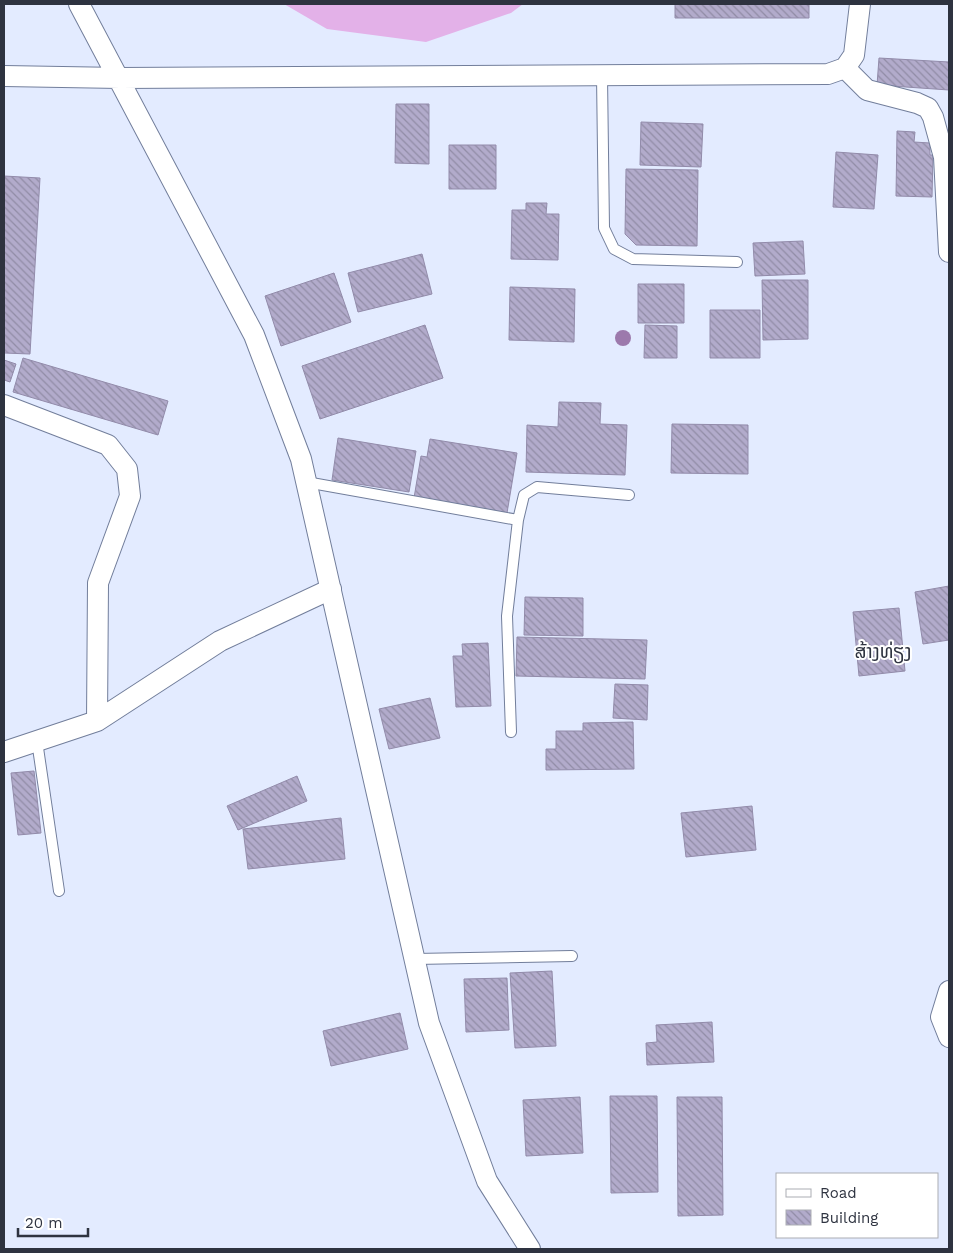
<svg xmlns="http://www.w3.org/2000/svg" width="953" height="1253" font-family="'Work Sans','Noto Sans Lao',sans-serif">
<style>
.grass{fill:#e3b1e8}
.building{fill:url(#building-back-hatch);stroke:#928baa}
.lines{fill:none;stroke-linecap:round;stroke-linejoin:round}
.lane-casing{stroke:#727e9b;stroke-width:12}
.street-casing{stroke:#727e9b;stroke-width:22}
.lane{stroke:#fff;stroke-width:10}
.street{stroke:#fff;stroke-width:20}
.tree{fill:#9c79ac}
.labels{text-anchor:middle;stroke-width:4;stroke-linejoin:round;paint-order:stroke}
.quarter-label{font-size:19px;fill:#2e3340;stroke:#fff}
</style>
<defs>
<pattern id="building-back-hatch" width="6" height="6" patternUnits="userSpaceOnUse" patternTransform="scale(1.25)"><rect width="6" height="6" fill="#b2abcb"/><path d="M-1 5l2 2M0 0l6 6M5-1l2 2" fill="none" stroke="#918ca6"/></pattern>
</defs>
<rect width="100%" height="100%" fill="#e3ebff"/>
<path class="grass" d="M284,4H523L511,13L426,42L327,29Z"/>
<path class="building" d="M675,4H809V18H675Z
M879,58L949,62V90L877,85Z
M396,104H429V164L395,163Z
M641,122L703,124L701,167L640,165Z
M897,131L915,132L914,142L930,143V155H933L932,197L896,196Z
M449,145H496V189H449Z
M836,152L878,155L874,209L833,207Z
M626,169L698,170L697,246L636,245L625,234Z
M4,176L40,178L30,354L4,353Z
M526,203H547L546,214H559L558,260L511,259L512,210H526Z
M803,241L805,274L755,276L753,243Z
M422,254L432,294L358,312L348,273Z
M334,273L351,322L281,346L265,296Z
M762,280H808V339L763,340Z
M638,284H684V323H638Z
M510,287L575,289L574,342L509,340Z
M710,310H760V358H710Z
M425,325L443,378L320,419L302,366Z
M645,325L677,326V358H644Z
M23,358L168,401L158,435L13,392Z
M4,360L16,364L10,382L4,380Z
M559,402L601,403L600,424L627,425L625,475L526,472L527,425L558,427Z
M672,424L748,425V474L671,473Z
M338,438L416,451L409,492L332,480Z
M430,439L517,453L507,513L414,498L421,456L427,457Z
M949,586V640L923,644L915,592Z
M525,597L583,598V636L524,635Z
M899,608L905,671L859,676L853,612Z
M517,637L647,640L645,679L516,676Z
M488,643L491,706L456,707L453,656H463L462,644Z
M615,684L648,685L647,720L613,718Z
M430,698L440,738L389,749L379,709Z
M633,722L634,769L546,770V749H556V731H583V723Z
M34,771L41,833L18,835L11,773Z
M297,776L307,801L238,830L227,806Z
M752,806L756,850L686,857L681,813Z
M341,818L345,859L248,869L243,829Z
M552,971L556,1046L515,1048L510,973Z
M507,978L509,1030L466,1032L464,979Z
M400,1013L408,1049L331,1066L323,1031Z
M712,1022L714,1062L647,1065L646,1043L657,1042L656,1025Z
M610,1096H657L658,1192L611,1193Z
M580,1097L583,1153L526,1156L523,1100Z
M677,1097H722L723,1215L678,1216Z"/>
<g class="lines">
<defs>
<path id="lane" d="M602,76L604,228L614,249L633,259L737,262
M306,482L518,520
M511,732L507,616L518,520L524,495L537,487L629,495
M37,741L59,891
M415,959L572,956"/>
<path id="street" d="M79,4L254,335L301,459L429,1023L487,1181L530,1249
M845,68L867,90L917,103L928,108L933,117L944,157L949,252
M4,76L120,78L828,74L845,68L854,55L860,4
M4,405L108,445L127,469L130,496L98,583L97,721
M4,752L97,721L220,641L331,589
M949,991L941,1017L949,1037"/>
</defs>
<use href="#lane" class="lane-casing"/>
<use href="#street" class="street-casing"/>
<use href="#lane" class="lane"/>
<use href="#street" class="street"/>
</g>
<circle class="tree" cx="623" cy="338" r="8"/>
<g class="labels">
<g class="quarter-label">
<text x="883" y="658">ສ້າງທ່ຽງ</text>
</g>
</g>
<rect width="953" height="1253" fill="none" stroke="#2e3340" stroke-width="10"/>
<rect x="776" y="1173" width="162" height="65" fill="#ffffff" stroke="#abadb3"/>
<rect x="786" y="1189" width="25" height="8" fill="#ffffff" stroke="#abadb3"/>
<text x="820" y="1198" font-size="15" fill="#2e3340">Road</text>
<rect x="786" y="1210" width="25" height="15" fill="url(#building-back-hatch)" stroke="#abadb3"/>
<text x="820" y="1223" font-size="15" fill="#2e3340">Building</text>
<path d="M18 1228v8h70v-8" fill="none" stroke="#2e3340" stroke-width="2.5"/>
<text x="25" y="1228" font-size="15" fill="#2e3340" stroke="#ffffff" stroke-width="4" paint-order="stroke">20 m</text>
</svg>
